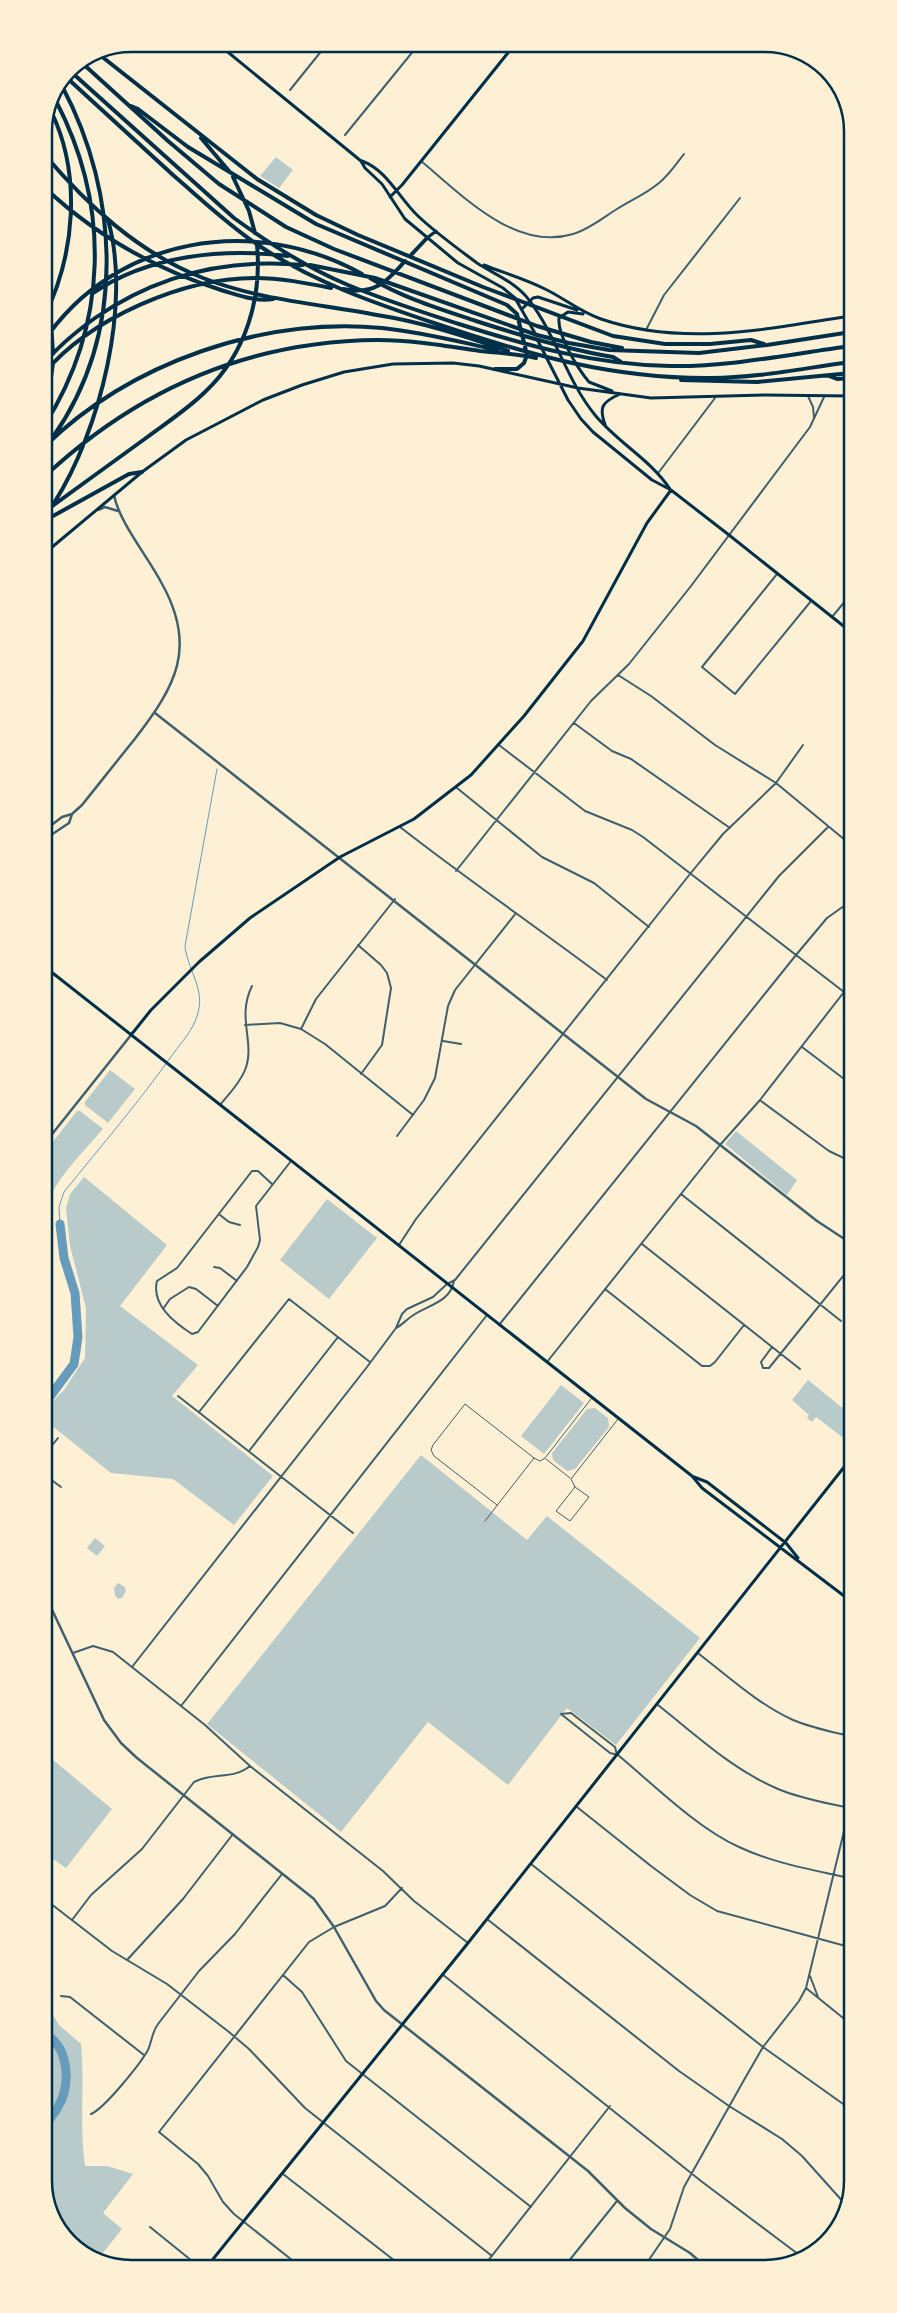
<svg xmlns="http://www.w3.org/2000/svg" width="897" height="2313" font-family="Signika,sans-serif">
<style>
.green{fill:#b9caca}
.lines{fill:none;stroke-linecap:round;stroke-linejoin:round}
.stream{stroke:#669bbc;stroke-width:1}
.river{stroke:#669bbc;stroke-width:9}
.service{stroke:#3f606c;stroke-width:1}
.minor{stroke:#3f606c;stroke-width:2}
.tertiary{stroke:#3f606c;stroke-width:2.5}
.secondary{stroke:#003049;stroke-width:3}
.motorway{stroke:#003049;stroke-width:4}
.rim{fill:none;stroke:#003049;stroke-width:2.5}
</style>
<rect width="100%" height="100%" fill="#fdf0d5"/>
<path class="green" d="M276,157L293,170L279,188L260,176Z
M110,1070L135,1089L108,1123L85,1105V1102Z
M77,1111H80L103,1129C85,1150 64,1170 51,1195C46,1204 52,1217 45,1225V1152Z
M736,1131L797,1180L787,1195L725,1144Z
M84,1177L167,1245L120,1306L198,1365L172,1396L273,1476L234,1525L173,1479L111,1473L46,1421V1408L64,1390L85,1358L86,1308L70,1246L66,1208L70,1194Z
M327,1199L377,1238L329,1299L280,1260Z
M808,1380L845,1410L852,1401V1445L850,1448L844,1444L846,1440L816,1417L812,1422L807,1418L809,1415L792,1400Z
M561,1385L584,1403L544,1454L521,1436Z
M595,1408L608,1418L609,1427L575,1469L567,1471L553,1460L552,1453L587,1409Z
M421,1455L527,1540L547,1516L700,1638L616,1745L567,1708L508,1785L428,1722L341,1832L207,1724Z
M95,1538L105,1546L97,1556L87,1548Z
M118,1583L125,1587L126,1591L122,1598L118,1599L115,1595L114,1588Z
M46,1754L112,1809L66,1868L46,1854Z
M47,2005L59,2025L81,2044C85,2085 79,2125 85,2166H107L133,2174L103,2213L122,2229L98,2259L78,2251L47,2204Z"/>
<g class="lines">
<path class="stream" d="M727,51L732,44
M60,1224L59,1207L64,1192C101,1146 139,1102 173,1054C184,1039 196,1027 199,1008C203,987 187,967 185,946L217,769"/>
<path class="river" d="M46,1402L74,1364L78,1337L75,1293L64,1258L60,1224
M47,2035C69,2049 71,2085 58,2107C55,2113 50,2117 47,2124"/>
<path class="service" d="M546,1459L570,1478
M575,1487L589,1497L570,1521L556,1511L575,1487L571,1479L618,1419
M497,1505L434,1456L431,1450L433,1445L465,1404L534,1458
M485,1521L534,1458L540,1461L545,1458L591,1399"/>
<path class="minor" d="M290,90L327,44
M345,135L419,44
M421,161C461,194 515,252 573,234C588,230 604,217 617,209C631,200 646,194 659,183C669,175 676,164 684,154
M646,330L664,295L740,198
M808,396L813,407L814,418
M659,472L715,398
M777,574L702,667L735,694L811,601
M832,617L851,594
M618,675L651,696L715,745L776,783L851,845
M574,723L612,751L631,759L730,828
M499,745L585,811L632,830L643,837L844,992
M457,788L542,857L594,883L649,927
M400,827C468,880 538,928 607,980
M456,871L591,701L629,664L691,586L810,427L824,397
M358,945L381,965L387,973L391,988L382,1045L361,1074
M245,1025L280,1023L301,1029L325,1044L413,1115
M301,1029L316,999L395,899
M443,1041L461,1044
M802,1047L852,1085
M761,1101L829,1151L852,1162
M220,1105C229,1094 240,1083 245,1070C256,1043 236,1018 252,986
M397,1136L424,1100L435,1078L448,1006L455,990L516,913
M272,1184L258,1171H252L177,1268L157,1281C151,1305 175,1323 192,1334L198,1332L247,1267L258,1247L260,1240L256,1206L291,1161
M681,1194L841,1321
M220,1215L229,1222L240,1225
M642,1244L800,1369
M399,1245L416,1219L690,874L723,834L776,783L803,745
M214,1267L220,1268L237,1281
M605,1289L702,1366H710L715,1362L744,1325
M163,1309L170,1299L189,1287L196,1289L218,1306
M499,1325L796,955L827,918L851,901
M396,1328C402,1325 406,1320 412,1316C427,1305 450,1303 454,1281
M772,1347L761,1362L763,1368H769L852,1265
M547,1362L720,1145L760,1100L851,983
M178,1396L353,1533
M199,1412L289,1299L370,1362
M249,1451L338,1337
M46,1453L58,1438
M46,1476L61,1487
M73,1653L93,1646L113,1652L205,1725L250,1766L383,1871L414,1901L468,1943
M699,1654C729,1677 758,1704 793,1720C812,1728 833,1732 853,1737
M132,1667L367,1367L396,1328L402,1314L407,1309L433,1297L447,1284L455,1280L779,876L828,827
M658,1705C696,1735 733,1770 778,1789C801,1799 828,1803 853,1809
M181,1706L487,1315
M561,1714L610,1753L618,1755C654,1785 697,1828 739,1847C775,1864 815,1870 853,1879
M561,1714L571,1713L615,1747L617,1755
M577,1807L651,1866L690,1895L717,1911L853,1948
M531,1864L763,2047L853,2111
M46,1900L112,1951L167,1984L229,2032L249,2049L305,2108L492,2256
M487,1919L679,2071L729,2106L782,2139L802,2156L845,2204
M72,1920L91,1895L142,1849L194,1782C213,1772 233,1780 250,1766
M127,1960L183,1899L233,1834
M442,1974L701,2181L802,2257
M283,1975L302,1992L346,2061L531,2207
M810,1976L818,1997
M806,1988L853,2026
M61,1996L70,1997L144,2055
M91,2114C105,2108 140,2064 148,2050C152,2041 152,2032 158,2024L199,1971L235,1934L282,1874
M283,2174L404,2268
M150,2227L202,2269
M483,2267L610,2106
M564,2267L617,2201
M644,2267L670,2229L684,2187L744,2080L763,2047L799,2001L806,1988L853,1794
M302,2268L234,2214L223,2202L208,2176L198,2164L159,2132L309,1942L334,1927L385,1906L402,1888"/>
<path class="tertiary" d="M98,510L105,507L118,511
M155,713L646,1099L696,1126L817,1221L852,1244
M45,830L62,817L72,814
M45,839L69,823L72,814L82,805C99,784 116,762 134,740C176,686 198,647 161,582C148,557 119,522 114,495
M45,1143L131,1035
M46,1597L104,1720L121,1743L137,1758L314,1899L334,1927L376,2001L384,2010L588,2171L625,2208L651,2229L690,2253L706,2267"/>
<path class="secondary" d="M218,44L361,161L365,168L382,184L405,219L458,263L503,288L515,298L536,335
M362,161C387,170 399,198 418,216C436,233 457,248 477,263C494,274 517,283 529,300C556,335 567,381 595,415C618,443 650,459 670,489
M390,197L402,185L515,44
M427,238L436,231
M484,265C504,273 525,279 545,289C564,298 580,312 601,319C683,347 768,329 850,316
M522,309L533,298L538,297L577,310
M583,314L568,312L559,318C557,335 578,369 589,382L612,391
M538,341L568,400L581,419L593,432L652,480L671,490L729,535L851,632
M606,427C598,407 602,402 620,394
M45,553L142,472L186,440L263,400L302,385L344,372L393,364L453,363L479,366L578,388L651,398L764,395L851,396
M45,967L692,1476L702,1488L852,1602
M131,1035L151,1010L199,962L250,918L340,857L414,819L471,775L524,716L583,641L647,523L671,490
M694,1477L707,1482L786,1543L798,1558
M205,2269L468,1943L852,1457"/>
<path class="motorway" d="M96,52L257,179L316,215L358,235L483,287L613,336L665,344H710L751,340L764,344
M81,62L168,141L219,184L286,227L334,249L537,326L591,342L622,348
M69,70L234,218C270,244 307,268 348,285C384,300 422,312 459,324C528,346 596,365 670,366C731,367 790,354 851,346
M66,77C102,110 137,142 173,175C201,199 227,224 258,245C313,282 374,303 437,324C529,355 614,379 711,378C758,378 804,368 851,362
M131,106L138,109L188,147L316,224L507,305L517,314L527,355L524,363L517,369H495
M201,138L229,171
M44,154C88,206 139,253 203,278C259,300 319,304 377,315C422,322 465,336 508,351
M233,177L249,211L255,233
M44,187C95,235 155,269 221,290C238,295 256,302 273,299
M410,256L427,238
M310,265L375,278L537,335L569,343L609,350L699,353L767,345L851,332
M370,278C403,298 440,309 476,321C522,336 566,349 613,357L621,362
M44,286L51,321L53,354
M343,289C374,295 386,283 405,261
M93,293C149,255 223,248 288,256
M44,317C75,255 82,175 51,111
M44,341C115,236 255,214 362,274
M44,364C58,346 77,331 95,318C157,275 228,258 303,265
M44,373C91,318 182,278 255,278C281,278 306,283 331,288
M829,376L837,379L851,378
M681,380L757,382L851,373
M44,405L50,385L53,363
M44,426C108,325 111,207 56,101
M53,437C126,333 120,195 62,86
M44,447C131,362 262,317 382,328C422,332 460,342 498,350
M44,477C138,389 249,341 378,340C412,340 446,346 480,351C499,353 517,354 536,358
M54,503C100,431 132,304 108,220
M44,512C78,487 112,463 146,438C166,423 188,409 206,391C246,353 262,298 257,245
M44,521L129,474L142,472"/>
</g>
<path d="M0 0H897V2313H0ZM131 52H765A79 79 0 0 1 844 131V2181A79 79 0 0 1 765 2260H131A79 79 0 0 1 52 2181V131A79 79 0 0 1 131 52Z" fill="#fdf0d5" fill-rule="evenodd"/>
<path class="rim" d="M131 52H765A79 79 0 0 1 844 131V2181A79 79 0 0 1 765 2260H131A79 79 0 0 1 52 2181V131A79 79 0 0 1 131 52Z"/>
</svg>
